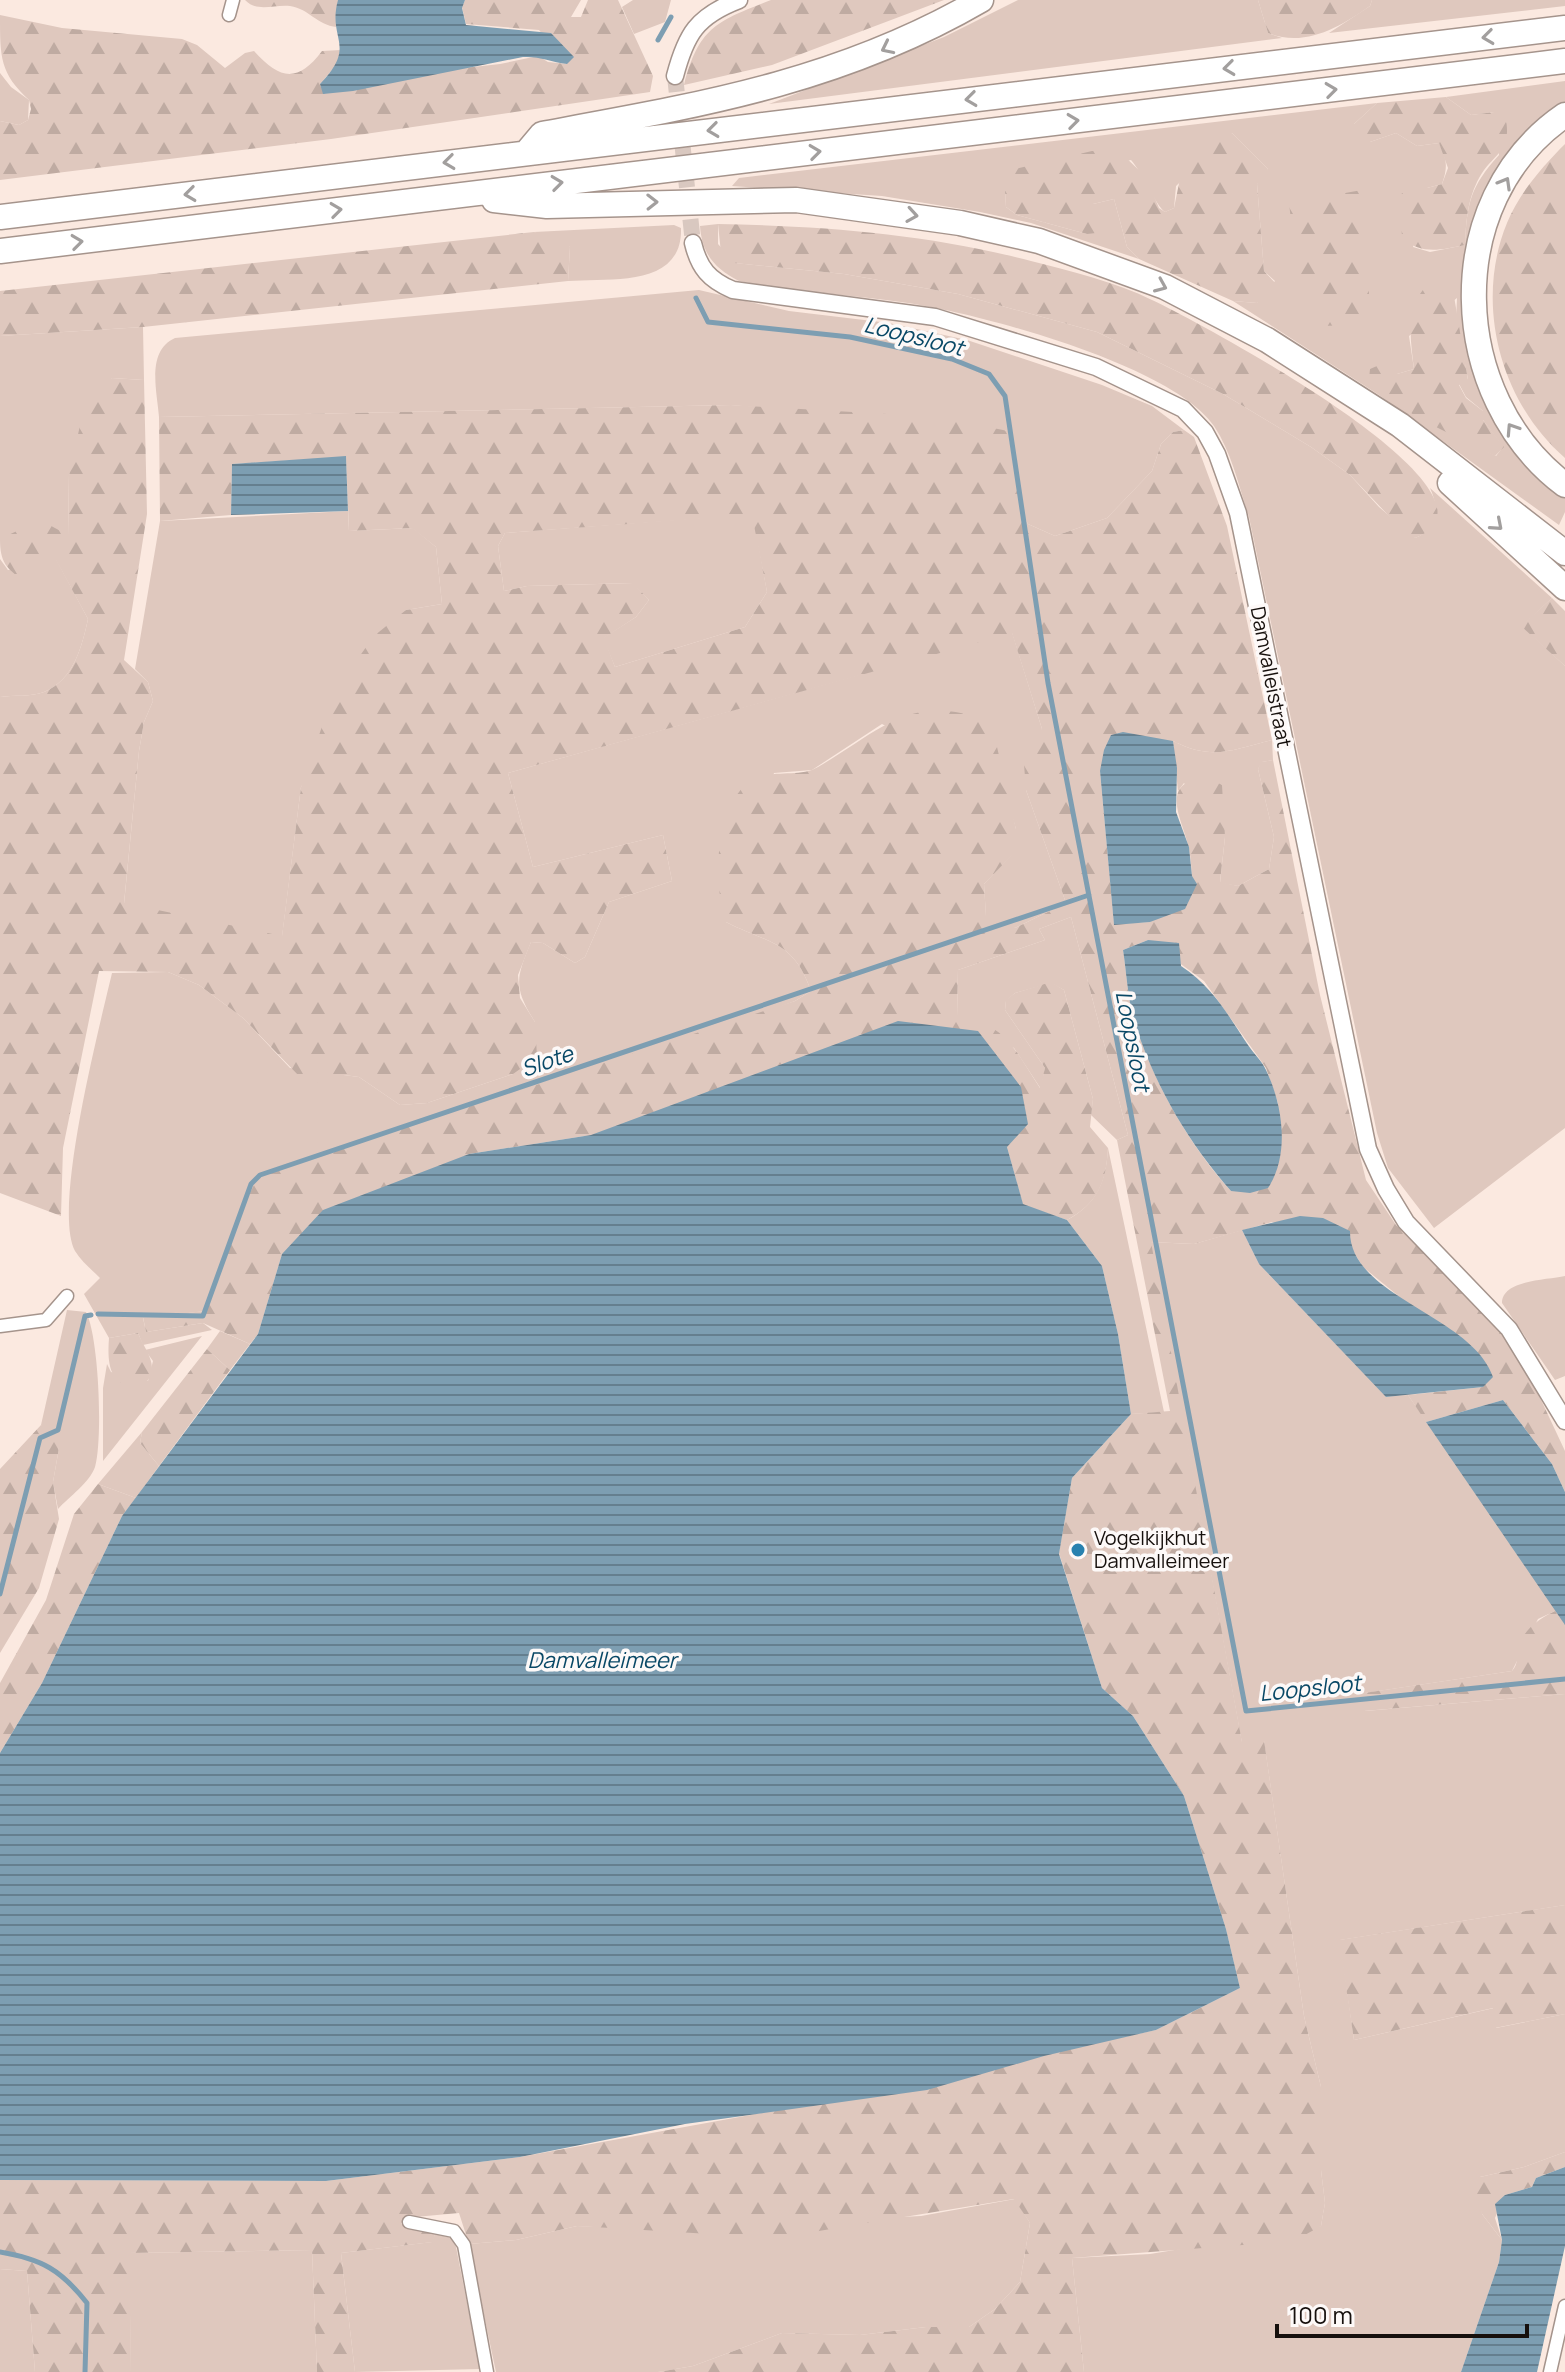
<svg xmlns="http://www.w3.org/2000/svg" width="1565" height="2372" font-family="Manrope,sans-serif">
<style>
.green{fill:#dfc8be;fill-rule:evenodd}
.forest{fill:url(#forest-firs);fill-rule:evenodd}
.water{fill:url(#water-rules)}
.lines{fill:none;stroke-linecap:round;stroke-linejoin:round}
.stream{stroke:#7d9eb2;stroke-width:5}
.tertiary-tunnel{stroke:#d9c8c0;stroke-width:16;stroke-dasharray:16 8;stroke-linecap:butt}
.minor-casing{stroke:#a5948c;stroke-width:15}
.tertiary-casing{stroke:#a5948c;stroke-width:19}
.motorway-casing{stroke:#a5948c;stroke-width:27}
.minor{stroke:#fff;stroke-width:12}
.tertiary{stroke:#fff;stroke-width:16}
.motorway{stroke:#fff;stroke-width:24}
.oneway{stroke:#a29f9e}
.poi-dot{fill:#2881af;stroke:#fdf9f8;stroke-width:3}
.labels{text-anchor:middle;stroke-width:7;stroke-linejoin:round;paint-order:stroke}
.street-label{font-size:20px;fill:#16100d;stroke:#fdf9f8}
.poi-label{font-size:20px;fill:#16100d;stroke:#fdf9f8;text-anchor:start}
.water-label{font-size:22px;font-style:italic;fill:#094866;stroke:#fdf9f8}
</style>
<defs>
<pattern id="forest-firs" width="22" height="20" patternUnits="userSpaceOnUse" patternTransform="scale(2)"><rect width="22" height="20" fill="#dfc8be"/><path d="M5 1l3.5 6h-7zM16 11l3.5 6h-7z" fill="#bfaba2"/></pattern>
<pattern id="water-rules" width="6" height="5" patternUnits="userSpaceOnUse" patternTransform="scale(2)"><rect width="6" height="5" fill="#7d9eb2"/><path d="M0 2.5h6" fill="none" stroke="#657f8f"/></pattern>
</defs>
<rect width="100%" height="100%" fill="#fbe9e0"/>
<path class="green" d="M633,0H671L665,22L634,34L622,7Z
M1018,0H1258L1268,33L1282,38L769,104L944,37Z
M1372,0H1565V6L1329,33L1370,6Z
M0,73L11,87L29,100L28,120L19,125L0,121Z
M1565,81V107L1498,178L1471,351L1565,494V512L1559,525L1379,395L1233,301L1257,303L1275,281L1264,271L1257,184L1268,169L1232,133L1176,186L1174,208L1165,212C1156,206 1142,172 1131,160L1005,191L1006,207L1017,215L1087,234L1093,204L1114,199L1127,247L1139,259L1031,223L980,212L882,196L732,186L739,178L1377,103L1354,124L1370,142L1396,133L1417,146L1439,143C1447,159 1448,167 1442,184L1427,188L1413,247L1430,252L1465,245C1467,203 1470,187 1499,155L1494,112L1471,115L1446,97ZM1457,298L1456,320L1468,379L1459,384L1466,397L1483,411V420L1503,447L1496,456L1404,408L1397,374L1414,369L1409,336Z
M718,224V244L735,263L844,274L958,294L1097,332L1223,394L1311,447L1350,475L1379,507L1415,538C1438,529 1440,510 1430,488L1552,598L1522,626L1565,666V1128L1434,1228L1388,1168L1377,1133L1249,517C1239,487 1232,453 1214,426C1172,365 981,314 908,303C852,295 795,292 739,281C715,269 702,254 700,226Z
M674,225L681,228C683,288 610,278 568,281L570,247L534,232Z
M699,290L789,311L889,323L967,340L1102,385L1152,406L1184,430L1173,432L1161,444L1152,471L1107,518L1055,536L1028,524L1021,511L1008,431L731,405L159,417C157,391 146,351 175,338Z
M143,327L144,380L112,378L69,475L68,536L0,541V336Z
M348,511L349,531L413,528L436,547L442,604L406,610L301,787L282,937L124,904L139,751L144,722L153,701L148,682L135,669L160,521Z
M753,514L767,592L745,627L615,667L603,638L636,617L649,600L632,583L527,586L504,591L498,546L505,533Z
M0,559L8,570L56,559L88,619C82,646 74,680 44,692C32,697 13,695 0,697Z
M1012,632L1042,729L1026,790L1066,903L1015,928L986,917L984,884L1016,850V829L1004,788L882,724L812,770L774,773L726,922C769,944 793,940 811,991L795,1001L242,1209L206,1311L143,1318L146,1332L203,1323L212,1330L143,1345L138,1333L109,1338L84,1294L100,1278C92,1270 81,1261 75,1251C52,1208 100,1025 112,973L168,972L199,985L243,1018L290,1068L359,1077L400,1105L427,1103L513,1074L535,1022C513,987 516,978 531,942L543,943L575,963L585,957L609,902L672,881L663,835L533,867L508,773Z
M1272,740L1273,760L1262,762L1258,769L1274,837L1269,869L1238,886L1220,883L1225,837L1184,783L1178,791L1173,741C1213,761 1231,750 1272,740Z
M1071,917L1128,1135L1117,1140L1091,1115L1093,1099L1064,990L1051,983L1015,993L1006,1001L1005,1010L1045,1068L1041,1089L1014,1048L957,1016L958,970L1045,940L1039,929Z
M1108,1148L1164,1412L1131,1414L1118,1334L1102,1266L1067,1220C1097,1204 1106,1182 1108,1148Z
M1242,1230L1259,1264L1386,1396L1408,1395L1557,1610L1538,1619L1512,1671L1365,1693V1711L1565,1694V1905L1340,1940L1354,2040L1494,2008L1496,2028L1565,2014V2152L1524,2167L1480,2177L1482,2214L1502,2240L1499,2262L1461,2372H1084L1072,2258L1150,2254L1321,2226L1325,2203L1321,2170V2087L1304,2016L1264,1741L1242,1743L1150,1242L1194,1244Z
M1565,1276V1376L1555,1380L1502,1303C1502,1280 1547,1280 1565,1276Z
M67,1310L86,1312C99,1337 103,1439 95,1467C90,1482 69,1497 58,1509L53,1482L59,1448L41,1425Z
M220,1331L250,1344L230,1370L207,1349Z
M202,1336L103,1461V1388L107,1364L111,1372L148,1381L153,1361L145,1350Z
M142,1432L140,1443L159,1466L136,1498L98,1484Z
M1015,2199L1030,2223L1020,2282L995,2309L969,2327H926L860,2335L782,2333L693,2366L658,2372H496L469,2244L516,2240L577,2226L653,2229L921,2216Z
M435,2234L452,2238L456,2247L480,2369L355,2372L341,2253L432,2242Z
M312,2250L317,2372H131L129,2253Z
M0,2269L27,2271L35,2372H0Z"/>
<path class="forest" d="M245,0H338L337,27C316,25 310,9 290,6C275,4 257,13 245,0Z
M465,0H581L571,17H581L588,0H618L653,76L650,92L331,139L0,180V121L19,125L28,120L31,109L29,100C0,73 0,58 0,15L62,28L182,39L197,45L225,68L245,53L254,51C280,80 298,83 322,51L341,50L339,62L320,84L500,64L538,56L548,62L567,64L539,30L466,24L462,7Z
M771,0H944L772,65L684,85C699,26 718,21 771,0Z
M1258,0H1372L1370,6C1340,27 1305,48 1268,33Z
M1446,97L1471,115L1494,112L1505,115C1514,155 1491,152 1477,182C1467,203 1466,223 1465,245C1440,250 1422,255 1402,238L1400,195L1417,182L1427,188L1442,184L1448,168L1439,143L1417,146L1396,133L1370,142L1353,141L1354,124L1377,103Z
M1232,133L1268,169L1266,179L1257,184L1264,271L1280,288L1257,303L1233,301L1139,259L1127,247L1114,199L1093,204L1096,233L1087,234L1017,215L1006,207L1005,191L1015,169L1092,151L1120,152L1146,177L1159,208L1165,212L1174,208L1184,159L1197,141Z
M1565,144V458C1500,402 1474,303 1507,223C1519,193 1543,166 1565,144Z
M1362,190L1371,324L1323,326L1298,280L1289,203Z
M718,224C825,226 928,234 1031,261C1070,271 1116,282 1152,300C1187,316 1527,495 1415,538L1407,535L1350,475L1311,447L1223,394L1097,332L958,294L844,274L734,263L721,253Z
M534,232L560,238L570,247L568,281L143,327L0,336V291Z
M1434,279L1452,284L1468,380L1459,385L1466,398L1483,411V420L1504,447L1495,456C1453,434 1401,415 1369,379L1370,369L1377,366L1397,374L1414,369C1410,336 1404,302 1434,279Z
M112,378L144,380L147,514L124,660L148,682L153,701L144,722L139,751L124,903L282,936L301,787L334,692L374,636L406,610L442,604L436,547L412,528L349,531L346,457L232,464L231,515L160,521L159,417L731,405L938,417L1008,431L1021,511L1028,524L1055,536L1107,518L1152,471L1161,444L1173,432L1184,430L1194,437L1227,526L1272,740C1231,750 1213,761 1173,741L1100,771L1114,924L1150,922L1192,876C1191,866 1191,855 1188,845C1184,825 1162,789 1193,780C1204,777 1213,780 1222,785L1225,837L1220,882L1238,886L1269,869L1274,837L1258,769L1261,762L1273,760L1320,995L1366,1180L1396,1225L1496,1324L1527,1370L1565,1451V1492L1552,1464L1503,1400L1426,1422L1408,1395L1483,1387L1396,1294L1363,1267L1350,1246L1272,1222L1194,1244L1151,1242L1242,1742L1264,1740L1304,2016L1321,2087V2170L1325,2203L1321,2226L1294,2241L1072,2258L1084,2372H658L693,2366L782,2333L860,2335L926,2327H969L995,2309L1020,2282L1030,2223L1014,2199L776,2238L577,2226L516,2240L469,2244L459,2213L404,2218L401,2224L435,2234L433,2242L341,2253L355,2372H317L312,2250L130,2253L131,2372H35L27,2271L0,2269V2180L326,2181L520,2157L805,2105L1156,2030L1240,1988L1226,1929L1184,1796L1133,1716L1102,1688L1059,1553L1072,1478L1131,1414L1170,1411L1117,1140L1128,1135L1071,917L1039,929L1045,940L958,970L957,1015C1006,1024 1015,1050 1040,1088L1045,1068L1005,1010L1006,1000L1015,993L1051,982L1064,990L1093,1099L1090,1127L1108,1148C1106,1183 1098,1203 1067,1220L1023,1205L1007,1147L591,1135L469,1154L282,1254L258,1334L250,1344L203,1323L146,1332L143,1317L206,1311L242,1209L259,1175L795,1001L811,991C793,940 769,944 726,922C713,886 714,809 748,783C769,767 798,779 818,767C886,727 908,693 991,721L1016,829V851L984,884L986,916H1002L1015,928L1066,903L1026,790L1023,751L1042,729L1012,633L508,773L533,867L663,835L672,881L609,902L585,957L575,963L543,943L531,942L518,975L520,998L535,1022L537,1057L513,1074L427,1103L400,1105L359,1077L344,1075L314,1083L301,1078L243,1018L199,985L168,972L99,971L63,1148L61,1216L0,1193V697C13,695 32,697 44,692C74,680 82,646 88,619L56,560L25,581C6,569 0,562 0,539L40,520L68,535L69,475L83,412ZM752,515L767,592L745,627L615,667L604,638L636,617L649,600L633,583L527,586L504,591L498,546L505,533ZM1148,940L1204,981L1266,1068L1278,1103L1231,1191C1190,1146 1157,1088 1137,1030C1128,1006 1127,976 1123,950Z
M1552,598L1565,611V666L1521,626Z
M138,1333C146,1353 162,1367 143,1386C109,1390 107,1364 109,1338Z
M207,1349L230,1370L159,1466L140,1443L142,1432Z
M41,1425L58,1434L59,1448L53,1482L59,1519L39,1588L0,1653V1469Z
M98,1484L136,1498L122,1516L42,1683L0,1753V1683L46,1600L74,1514Z
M1557,1610L1565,1625V1694L1364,1711V1693L1512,1671C1519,1663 1516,1656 1519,1646C1524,1628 1542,1617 1557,1610Z
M1565,1905V2014L1495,2028L1493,2008L1354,2040L1339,1940Z
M1565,2152V2167L1536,2178L1532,2187L1505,2195L1495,2218L1502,2240L1482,2214L1473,2187L1480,2177L1524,2167Z"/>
<path class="water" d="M338,0H465L462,8L466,25L551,33L574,57L567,64C551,62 539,56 523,57L353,91L323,94L320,84C358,45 327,40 338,0Z
M346,456L348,511L231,515L232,464Z
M1123,732L1173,741L1177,768L1176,812L1189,847L1192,876L1197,884L1185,909L1150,922L1114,925L1100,771L1104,750L1111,735Z
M1148,940L1179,943L1181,966C1214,988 1227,1014 1248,1045C1254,1054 1262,1061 1266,1070C1283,1105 1290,1155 1268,1188L1250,1193L1231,1191C1189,1143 1158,1091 1137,1030C1128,1006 1127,976 1123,950Z
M898,1021L978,1031L1021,1087L1028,1124L1007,1147L1023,1204L1067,1220L1102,1266L1118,1334L1131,1414L1072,1478L1059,1554L1102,1688L1133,1716L1184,1796L1226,1929L1240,1988L1156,2030L1044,2056L927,2090L685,2124L520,2157L326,2181L0,2180V1753L42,1683L122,1516L258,1334L282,1254L323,1210L469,1154L591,1135Z
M1300,1216L1323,1218L1350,1231C1349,1297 1472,1315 1493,1377L1483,1387L1386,1397L1259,1264L1242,1230Z
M1503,1400L1552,1464L1565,1492V1625L1426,1422Z
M1565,2167V2246L1537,2372H1461L1499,2262L1502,2240L1495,2204L1505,2195L1532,2187L1536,2178Z"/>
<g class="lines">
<path class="stream" d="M658,40L671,17
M696,298L708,322L850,337L952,359L989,374L1005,396L1048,683L1246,1711L1565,1679
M98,1314L203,1316L251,1184L260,1175L1089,895
M0,1594L40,1438L58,1430L85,1316L91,1315
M0,2252C42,2259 61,2270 87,2303L85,2372"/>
<path class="tertiary-tunnel" d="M675,76L693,243"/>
<defs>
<path id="minor" d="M229,15L233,0
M0,1326L46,1320L67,1296
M409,2222L454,2231L464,2245L487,2372
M1550,2372L1565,2306"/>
<path id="tertiary" d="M675,76C686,34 697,16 739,0
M693,243C699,268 709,280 733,290L935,317L1096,367L1183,409L1205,432L1217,454L1238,513L1368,1149L1386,1189L1406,1222L1509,1329L1565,1421"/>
<path id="motorway" d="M1565,115C1439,201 1448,397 1565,485
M526,153L542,134C700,105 840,82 981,0
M494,200L547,206L796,200L960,223L1039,241L1165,287L1267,340L1400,425L1565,553
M0,217L1565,28
M0,251L1565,61
M1450,483L1565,588"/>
</defs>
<use href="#minor" class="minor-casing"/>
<use href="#tertiary" class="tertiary-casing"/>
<use href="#motorway" class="motorway-casing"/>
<use href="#minor" class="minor"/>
<use href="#tertiary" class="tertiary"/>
<use href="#motorway" class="motorway"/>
</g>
<defs><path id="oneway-chevron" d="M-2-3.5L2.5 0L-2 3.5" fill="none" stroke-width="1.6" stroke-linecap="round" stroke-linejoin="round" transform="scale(2)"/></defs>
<g class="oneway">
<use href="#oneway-chevron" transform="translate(1488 37) rotate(173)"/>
<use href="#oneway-chevron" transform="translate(887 48) rotate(154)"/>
<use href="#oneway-chevron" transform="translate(1229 68) rotate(173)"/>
<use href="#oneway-chevron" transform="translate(1331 90) rotate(-7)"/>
<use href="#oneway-chevron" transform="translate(971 99) rotate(173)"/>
<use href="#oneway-chevron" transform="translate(1073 121) rotate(-7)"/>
<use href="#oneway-chevron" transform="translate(713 130) rotate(173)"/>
<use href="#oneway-chevron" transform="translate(815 152) rotate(-7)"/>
<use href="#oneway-chevron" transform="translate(449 162) rotate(173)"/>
<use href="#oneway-chevron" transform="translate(557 183) rotate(-7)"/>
<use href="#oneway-chevron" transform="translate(1505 183) rotate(-60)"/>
<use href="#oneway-chevron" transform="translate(190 194) rotate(173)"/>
<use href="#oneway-chevron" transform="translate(652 202) rotate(-1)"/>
<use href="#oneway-chevron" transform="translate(336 210) rotate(-7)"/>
<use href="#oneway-chevron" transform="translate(912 215) rotate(9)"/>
<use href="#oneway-chevron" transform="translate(77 242) rotate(-7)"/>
<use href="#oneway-chevron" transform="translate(1161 286) rotate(23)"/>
<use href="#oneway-chevron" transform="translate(1512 429) rotate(-123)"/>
<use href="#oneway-chevron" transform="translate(1497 525) rotate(41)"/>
</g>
<circle class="poi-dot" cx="1078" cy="1550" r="8"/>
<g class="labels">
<g class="street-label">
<text transform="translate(1271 677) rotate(79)" y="7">Damvalleistraat</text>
</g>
<g class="poi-label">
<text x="1094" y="1545">Vogelkijkhut<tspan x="1094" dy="23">Damvalleimeer</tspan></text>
</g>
<g class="water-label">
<text transform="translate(914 336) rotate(14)" y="8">Loopsloot</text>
<text transform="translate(1133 1041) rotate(79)" y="8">Loopsloot</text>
<text transform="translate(547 1061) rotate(-19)" y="8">Slote</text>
<text x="602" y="1668">Damvalleimeer</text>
<text transform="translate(1310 1688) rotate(-6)" y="8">Loopsloot</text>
</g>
</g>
<path d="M1277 2324v12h250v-12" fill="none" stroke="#16100d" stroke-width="4"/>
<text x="1289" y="2324" font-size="24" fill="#16100d" stroke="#fdf9f8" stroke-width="6" paint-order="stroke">100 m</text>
</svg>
